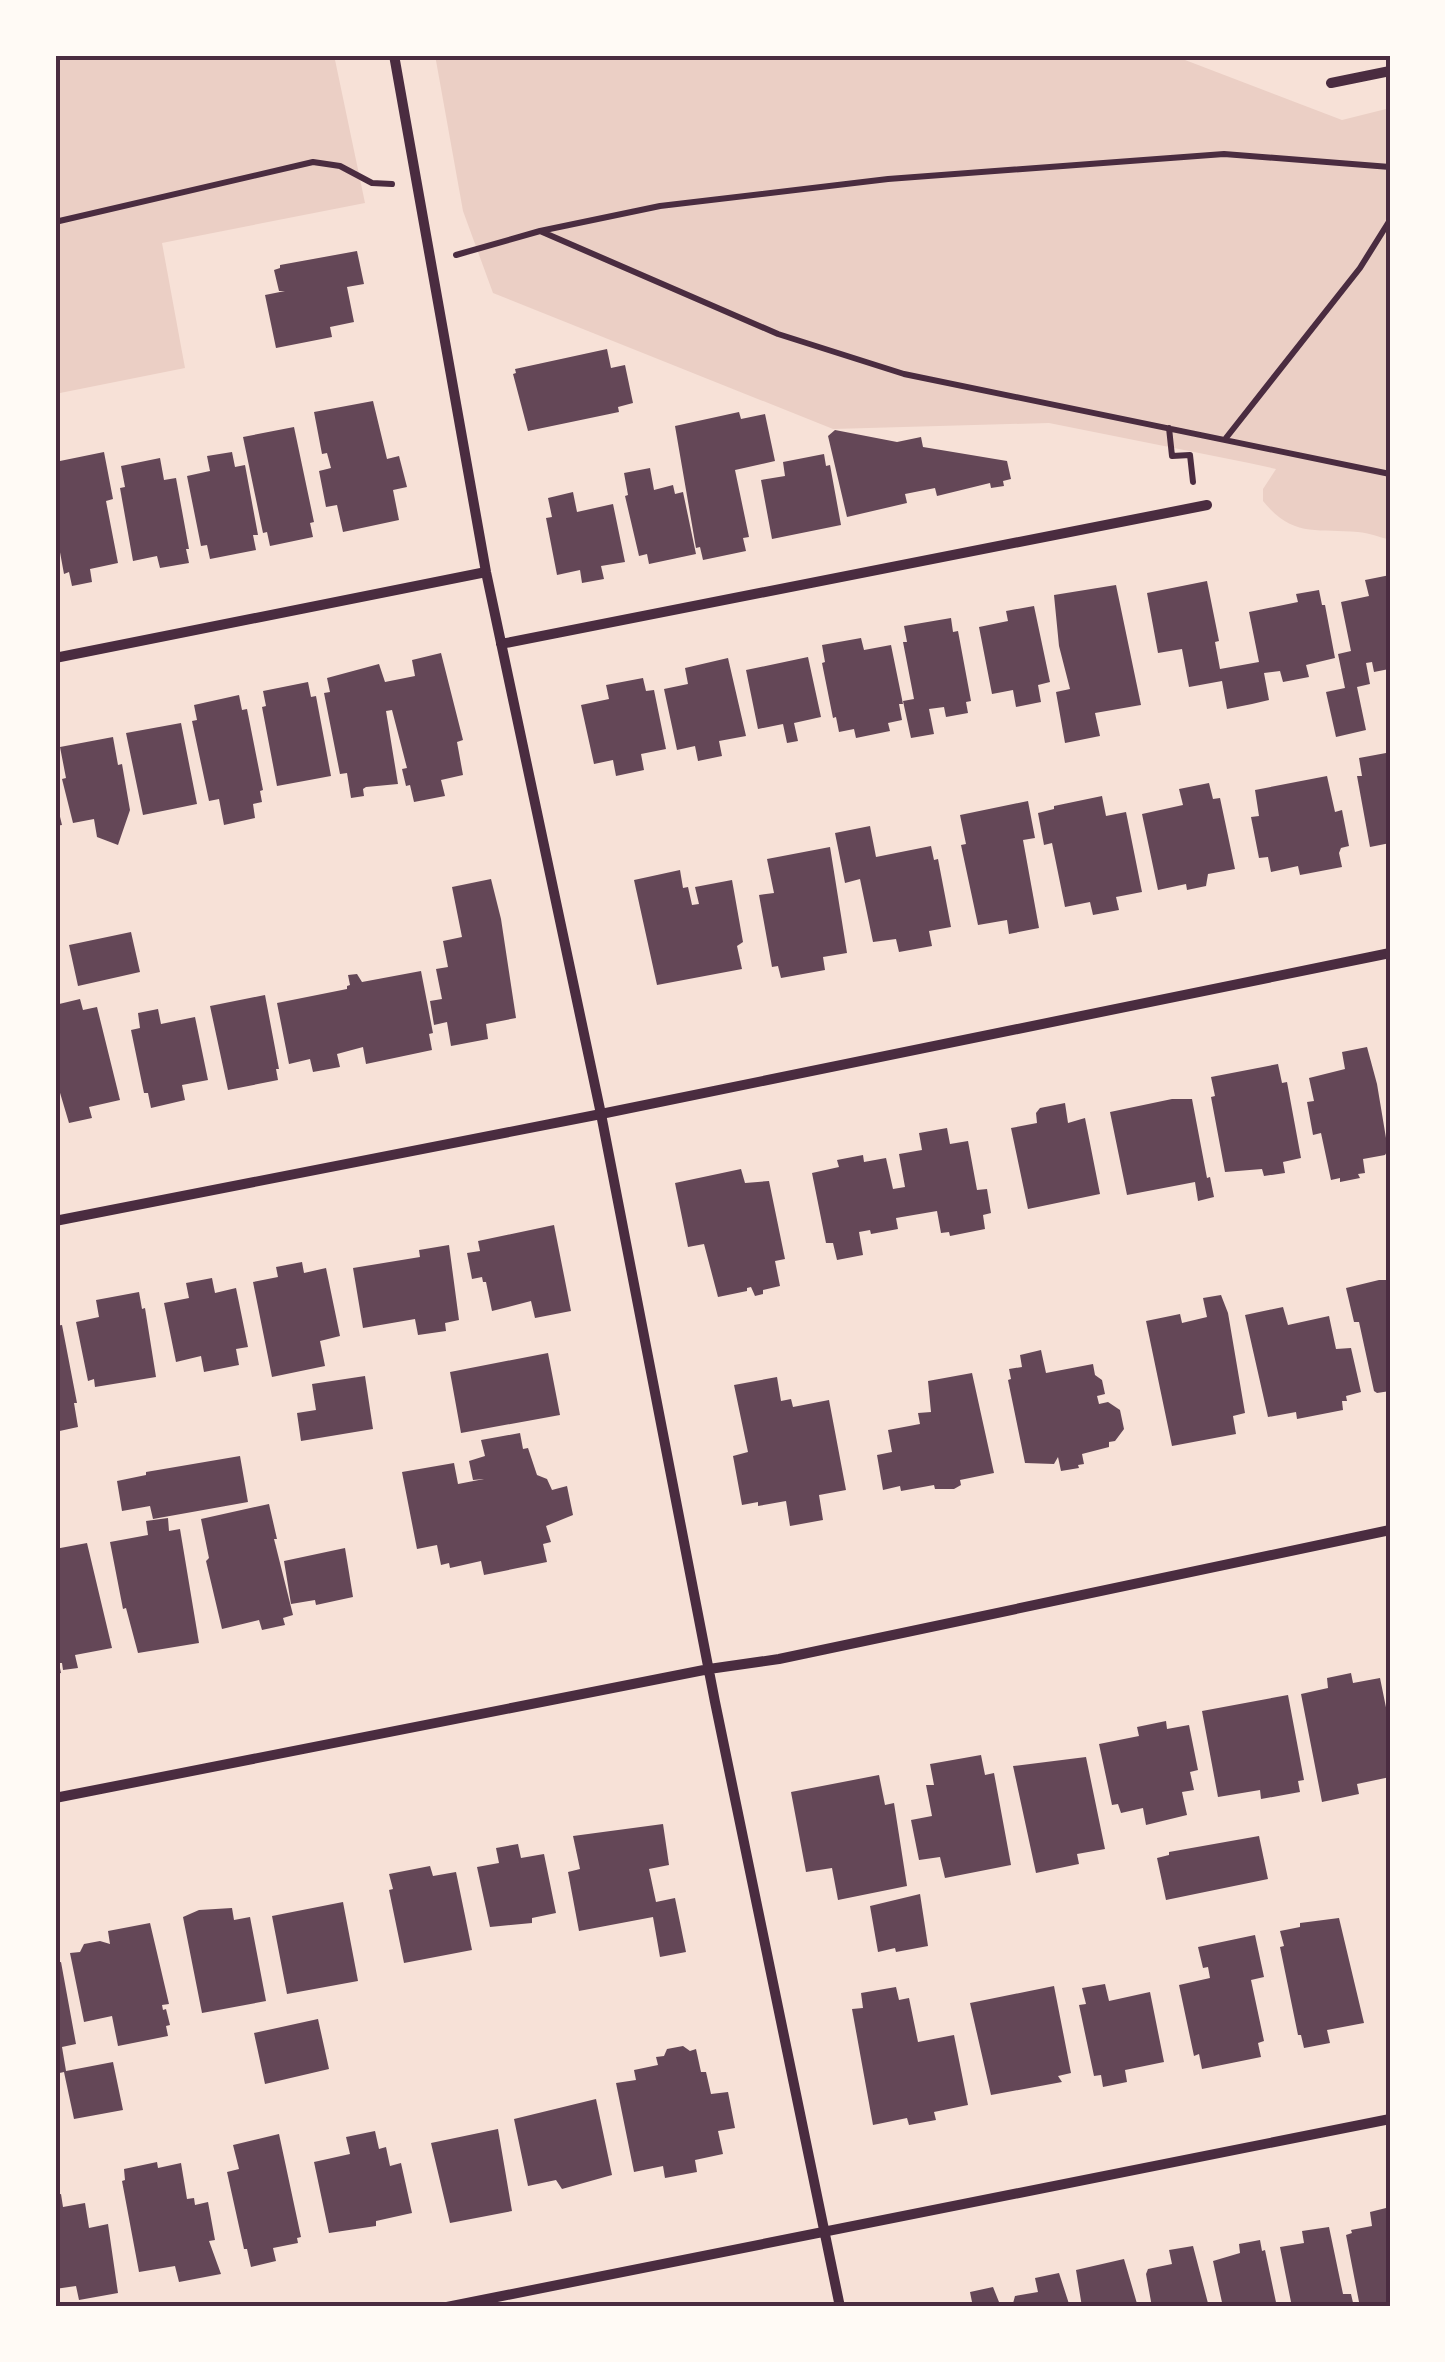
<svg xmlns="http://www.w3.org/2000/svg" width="1445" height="2362" font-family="'Open Sans',sans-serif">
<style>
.green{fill:#ebcfc5}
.building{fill:#644757}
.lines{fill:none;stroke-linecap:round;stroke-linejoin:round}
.path{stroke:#4a2c40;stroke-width:6}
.minor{stroke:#4a2c40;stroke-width:10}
.neatline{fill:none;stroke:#4a2c40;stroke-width:4}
</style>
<rect width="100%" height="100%" fill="#f7e1d7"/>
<path class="green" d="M55,55H334L365,203L162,243L185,368L55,394Z
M435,55H1172L1342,120L1390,108V540C1380,537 1369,533 1358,532C1316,528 1293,538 1263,501V489L1276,469L1249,463L1049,423L833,429L493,293L463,211Z"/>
<path class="building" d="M357,251L364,284L347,287L354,322L330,327L332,337L276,348L265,295L285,291H279L274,270L280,268V265Z
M607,349L611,368L625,365L633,403L618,407L619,412L528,431L513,374L516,373L515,369Z
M373,401L387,459L399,456L407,487L393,490L399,520L343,532L337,505L326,507L319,471L331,468L327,453L322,454L314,412Z
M739,412L741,419L765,414L775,461L735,470L749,537L743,538L746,551L703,560L700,547L696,548L675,426Z
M294,427L314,522L310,523L313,537L270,546L267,532L263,533L243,437Z
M835,430L897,442L921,437L923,447L1007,461L1011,479L1003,481L1004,486L991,488L990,483L937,496L935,488L905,494L907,503L847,517L828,436Z
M104,452L113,499L106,501L118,563L90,569L92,582L72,586L69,572L64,574L55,525V462Z
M232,452L235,467L245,465L258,535H253L256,550L210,559L207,545L201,546L187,476L210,471L207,456Z
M824,454L826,466L830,465L841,525L772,539L761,480L785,476L783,462Z
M160,458L164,480L176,478L189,549H186L189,563L160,568L157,556L133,561L120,488L125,487L121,466Z
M650,468L654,490L673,485L675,494L683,492L696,554L649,564L647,554L639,556L625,496L628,495L624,473Z
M573,492L577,512L613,504L625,562L601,566L604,579L582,583L580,570L557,575L546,518L552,517L548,498Z
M1390,575L1389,669L1374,672L1372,662L1366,663L1370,684L1357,687L1366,730L1336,737L1326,692L1345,688L1338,654L1351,651L1341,602L1369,596L1365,580Z
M1207,581L1219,641L1215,642L1220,669L1259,662L1249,612L1298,602L1296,594L1319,590L1322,605H1325L1335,658L1306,665L1309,677L1283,682L1280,671L1264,673L1269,700L1252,704L1227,709L1222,681L1189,687L1182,649L1158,653L1147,593Z
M1116,585L1141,705L1095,713L1100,736L1065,743L1056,692L1070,689L1059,646L1054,595Z
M1034,606L1050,682L1038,685L1041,702L1016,707L1013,690L992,694L979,627L1008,621L1006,611Z
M951,618L953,632L958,631L971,701L966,702L968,713L946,717L944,707L929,709L934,734L911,738L903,701L914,699L903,642H907L904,626Z
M861,638L864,650L891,645L903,704H899L902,720L888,723L890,731L856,738L854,729L839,732L836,717L833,718L822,663L825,662L822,645Z
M441,653L463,740L457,742L463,775L441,780L445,796L414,802L410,785L406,786L402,769L407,768L392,710L386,711L398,784L366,787L363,789L364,796L351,798L347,773L340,774L324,693L330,692L327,678L379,664L385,682L415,676L412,660Z
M808,657L821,717L794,723L798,741L787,743L783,724L758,729L746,670Z
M728,658L746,736L719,741L722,756L698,761L695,746L677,750L664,689L688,684L685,668Z
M643,678L646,691L654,690L666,749L641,754L644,770L616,776L613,760L594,764L581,705L609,699L606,685Z
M308,682L311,697L316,696L331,776L277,786L262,707L266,706L263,691Z
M239,695L242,710L247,709L263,790L260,791L262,802L253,804L255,818L224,825L219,799L209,801L192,721L197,720L194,705Z
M181,723L197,804L143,815L126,733Z
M113,737L118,765L122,764L130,810L118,845L97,837L94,819L73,823L62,779L66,778L60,747Z
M1386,753L1390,769V843L1370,847L1357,776H1362L1359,758Z
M1327,776L1335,812L1342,810L1349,846L1341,848L1339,853L1342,867L1300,875L1298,866L1271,872L1268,857L1259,858L1251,817L1259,816L1255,790Z
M1209,783L1213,799L1220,798L1235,869L1208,874L1206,886L1187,890L1186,884L1158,890L1142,814L1183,805L1179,789Z
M55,796L62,825L55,826Z
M1102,796L1106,816L1126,812L1142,892L1116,897L1119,910L1093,915L1090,902L1065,907L1052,843L1044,845L1038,813L1054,809V806Z
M1028,801L1035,838L1023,840L1039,928L1009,934L1007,920L978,925L961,845L966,844L960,815Z
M870,826L876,857L931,846L934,860L938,859L951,927L929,931L932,946L899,952L896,939L873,942L860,879L845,883L835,833Z
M830,847L847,953L823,957L825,970L781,978L778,966L772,967L759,895L774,893L767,859Z
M680,870L683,888L688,887L692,905L699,904L695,887L732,880L743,942L737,946L742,969L657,985L634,880Z
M491,879L501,919L516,1018L486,1024L488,1039L451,1046L447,1022L434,1025L430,1001L442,999L436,969L448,967L443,941L462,937L452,887Z
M131,932L140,972L78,986L69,945Z
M421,971L433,1033L429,1034L432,1050L366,1064L363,1047L337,1054L340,1067L313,1072L310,1059L289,1064L277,1003L347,989V986L350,985L348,975L357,974L362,982Z
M265,995L279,1069H276L278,1080L228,1090L210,1006Z
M80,999L83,1010L97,1007L120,1100L89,1107L92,1118L69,1123L55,1076V1005Z
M158,1009L161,1024L195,1017L208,1080L182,1085L185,1100L151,1108L148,1093H144L131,1030L140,1028L138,1013Z
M1367,1047L1377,1084L1388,1150L1385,1155L1363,1159L1365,1173L1358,1174L1360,1178L1340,1182V1178L1331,1180L1321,1133L1313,1135L1307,1102L1314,1101L1309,1078L1345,1069L1342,1052Z
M1278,1064L1282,1083L1287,1082L1301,1158L1283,1162L1285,1173L1264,1176L1262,1169L1225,1172L1211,1097L1215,1096L1211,1077Z
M1172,1099H1192L1207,1178L1210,1177L1214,1197L1198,1201L1195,1182L1127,1195L1110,1112Z
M1065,1103L1068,1123L1085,1118L1100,1194L1028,1209L1011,1128L1037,1123L1036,1113L1040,1108Z
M947,1128L950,1144L968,1141L977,1190L987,1189L991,1213L983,1215L985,1229L950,1236L949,1232L941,1233L937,1211L896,1218L898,1229L871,1234L870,1230L859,1232L863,1255L837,1260L833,1243H826L812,1173L839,1167L837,1160L863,1155L864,1162L886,1158L893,1189L905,1187L899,1154L922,1150L919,1133Z
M741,1169L745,1183L769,1181L785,1259L775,1261L780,1286L763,1290V1294L755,1296L751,1287L747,1288V1291L718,1297L704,1244L688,1247L675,1183Z
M554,1225L571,1311L535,1318L531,1301L492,1311L486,1282H483L482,1277L472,1279L467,1253L480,1251L478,1241Z
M449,1245L459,1320L445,1323L446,1331L418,1335L415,1319L363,1328L353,1268L420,1257L419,1250Z
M302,1262L304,1273L326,1268L340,1336L320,1341L325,1366L272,1377L253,1282L278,1277L276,1267Z
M212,1278L215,1293L236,1288L248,1347L236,1349L239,1365L204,1372L201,1356L176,1362L164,1303L189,1298L186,1283Z
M1379,1280H1390V1391L1377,1393L1374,1391L1359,1322H1354L1346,1288Z
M139,1292L142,1309L145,1308L156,1377L95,1387L94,1379L88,1381L76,1322L99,1317L96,1300Z
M1221,1295L1228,1313L1245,1413L1233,1416L1236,1434L1172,1446L1146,1321L1180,1314L1182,1323L1207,1317L1203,1298Z
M1283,1307L1288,1325L1329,1316L1336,1349L1351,1348L1361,1392L1346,1396L1347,1401H1342L1343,1410L1297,1419L1296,1412L1268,1417L1245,1315Z
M62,1325L77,1403H74L78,1427L55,1432V1326Z
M1041,1350L1046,1373L1093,1364L1095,1375L1102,1380L1105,1394L1097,1396L1099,1404L1108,1402L1120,1410L1124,1429L1115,1441L1109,1442V1447L1082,1454L1084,1464L1078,1465L1079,1468L1061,1471L1058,1457L1054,1464L1025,1463L1008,1380L1011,1379L1009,1369L1022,1367L1020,1355Z
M548,1353L560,1415L461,1433L450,1372Z
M972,1373L994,1473L960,1480L961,1485L954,1489H935L934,1485L901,1491L900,1486L883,1490L877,1455L892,1452L888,1430L920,1424L918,1413L931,1412L928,1381Z
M365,1376L373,1429L301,1441L297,1413L316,1410L312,1384Z
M777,1377L781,1401L791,1399L793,1407L829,1400L846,1490L819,1495L823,1520L790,1526L786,1501L758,1506V1502L742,1505L733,1456L748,1452L734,1385Z
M520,1433L523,1449L528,1448L537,1475L547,1479L552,1490L567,1486L573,1515L546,1526L551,1542L543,1544L547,1562L484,1575L481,1561L450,1568L449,1563L441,1565L437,1545L417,1549L402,1472L454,1463L458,1484L484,1479L473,1480L469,1461L485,1456L481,1440Z
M240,1456L248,1502L153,1519L150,1506L122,1511L117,1481L146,1475V1472Z
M269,1504L277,1539H274L293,1615L283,1618L285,1625L262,1630L259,1620L222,1629L206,1561L209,1558L201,1519Z
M168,1518L169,1531L180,1529L199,1643L138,1653L126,1608L123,1609L110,1542L148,1535L146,1521Z
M87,1543L112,1648L75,1655L78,1668L63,1670L62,1663H59L61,1673L55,1674V1549Z
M345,1548L353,1597L316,1605L315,1600L291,1604L284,1561Z
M1351,1673L1353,1683L1380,1678L1390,1727V1777L1357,1784L1359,1794L1322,1802L1301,1694L1328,1688L1327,1678Z
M1288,1695L1304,1780L1298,1781L1300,1792L1261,1799L1260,1790L1218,1797L1202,1711Z
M1166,1721L1167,1729L1189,1725L1198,1770L1190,1772L1194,1790L1182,1792L1187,1815L1146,1825L1143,1808L1121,1813L1118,1804L1112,1805L1099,1744L1139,1736L1137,1727Z
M981,1755L985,1775L994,1773L1011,1865L945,1878L940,1857L919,1860L911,1820L932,1816L926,1785H934L930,1764Z
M1086,1757L1105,1849L1077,1854L1079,1864L1036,1873L1013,1766Z
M879,1775L885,1805L894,1803L907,1886L838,1900L832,1868L806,1872L791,1792Z
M663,1824L669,1865L649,1869L656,1902L675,1898L686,1952L660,1957L653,1917L579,1931L568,1872L580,1869L573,1836Z
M1259,1836L1268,1879L1166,1900L1157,1858L1169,1855V1852Z
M518,1844L521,1858L544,1854L556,1913L532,1918V1923L490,1927L477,1867L499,1863L496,1848Z
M430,1866L433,1876L456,1872L472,1950L404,1963L389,1890L393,1889L389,1874Z
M920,1894L928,1946L896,1952L895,1948L878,1952L870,1906Z
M343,1902L358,1981L287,1994L272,1916Z
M232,1908L234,1920L250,1917L266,2001L202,2013L183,1917L199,1910Z
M1339,1918L1364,2023L1327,2030L1330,2043L1304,2048L1301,2035H1298L1280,1947L1284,1946L1280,1931L1300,1927V1923Z
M150,1923L169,2004L162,2005L163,2010L166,2009L170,2025L166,2026L168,2036L118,2046L112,2016L84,2022L70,1953L80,1952L84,1944L100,1941L110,1944L108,1931Z
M1255,1935L1264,1977L1251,1980L1264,2041L1258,2043L1261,2057L1202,2069L1199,2054L1194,2056L1179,1985L1210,1978L1208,1967L1203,1968L1198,1947Z
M61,1962L76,2044L62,2047L66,2071L113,2062L123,2110L74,2119L64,2072L55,2074V1963Z
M1105,1984L1109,2001L1150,1992L1164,2062L1125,2070L1127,2082L1103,2087L1101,2075L1094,2076L1079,2005L1086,2004L1082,1988Z
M1054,1986L1071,2073L1058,2076L1062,2082L991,2095L970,2003Z
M896,1987L899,2000L909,1998L918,2042L954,2035L968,2105L934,2112L936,2120L909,2125L907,2118L873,2125L852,2009L863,2008L861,1993Z
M318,2019L329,2069L265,2084L254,2033Z
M683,2046L690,2051L696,2049L701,2072H706L711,2094L728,2092L735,2128L718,2131L723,2154L695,2160L697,2172L665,2178L663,2166L634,2172L616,2083L636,2080L634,2070L658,2065L656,2057L664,2056L667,2049Z
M596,2099L612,2175L562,2189L556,2180L528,2186L514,2119Z
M498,2129L512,2211L450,2223L431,2143Z
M375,2131L379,2149L386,2147L390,2166L401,2163L412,2213L376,2221V2226L329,2233L314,2162L350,2154L346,2137Z
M279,2134L301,2237L297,2238L298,2243L273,2248L276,2261L251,2267L247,2249H244L227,2172L239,2169L233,2145Z
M157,2162L158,2168L181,2163L187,2199L194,2198L195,2205L208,2202L215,2240L209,2241L221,2274L179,2282L175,2266L139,2272L122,2181L125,2180L124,2169Z
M61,2194L63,2207L85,2203L89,2228L108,2224L118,2293L79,2300L76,2286L55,2289V2195Z
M1390,2207V2307H1360L1346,2235L1352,2233L1351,2230L1372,2226L1370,2212Z
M1329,2227L1343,2294H1351L1354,2307H1292L1280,2247L1304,2243L1302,2231Z
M1260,2240L1262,2251L1265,2250L1277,2307H1223L1213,2261L1240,2253L1239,2244Z
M1193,2246L1209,2307H1152L1146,2274L1148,2269L1172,2264L1169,2250Z
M1124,2259L1138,2307H1082L1076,2270Z
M1059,2273L1070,2307H1012L1015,2296L1038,2292L1035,2278Z
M993,2287L1001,2307H973L970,2292Z"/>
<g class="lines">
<path class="path" d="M55,222L313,162L340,166L372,183L392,184
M540,231L778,334L904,374L1390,474
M456,255L540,231L660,206L888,179L1224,154L1390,167
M1169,428L1172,456L1190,455L1193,482
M1226,438L1360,268L1390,220"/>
<path class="minor" d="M394,55L486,572L601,1114L715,1702L840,2307
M1331,83L1390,71
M501,644L1207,505
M55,658L486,572
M55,1221L601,1114L1390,953
M55,1798L709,1669L779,1659L1390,1530
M447,2307L1390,2119"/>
</g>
<rect width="1445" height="2362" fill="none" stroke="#fffaf5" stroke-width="115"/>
<rect x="58" y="58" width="1330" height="2246" class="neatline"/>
</svg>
